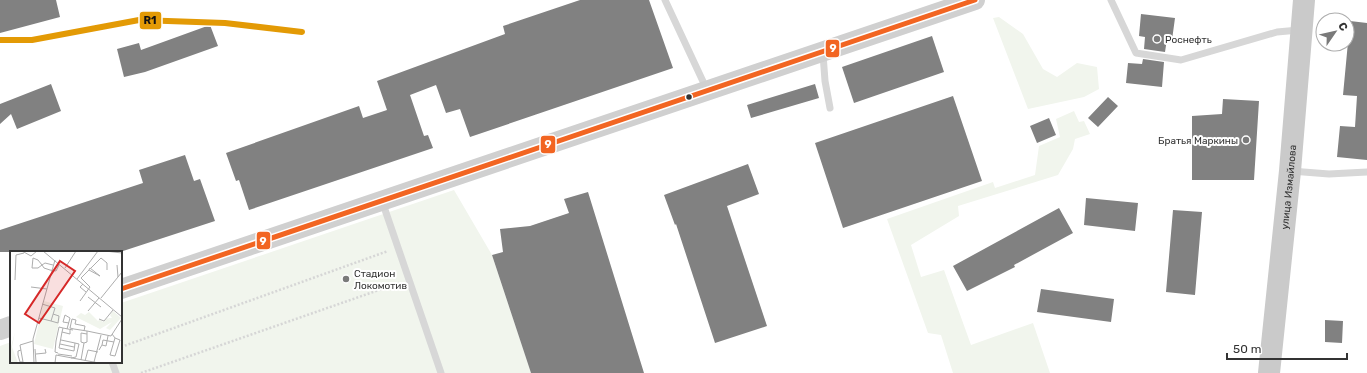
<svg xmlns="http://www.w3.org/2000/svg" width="1367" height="373" font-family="Rubik,sans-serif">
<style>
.green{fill:#f1f5ed}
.building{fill:#818181}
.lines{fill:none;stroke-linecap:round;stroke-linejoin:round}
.path{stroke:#d6d6d6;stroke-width:2.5;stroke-dasharray:2 2;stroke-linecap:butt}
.lane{stroke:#d7d7d7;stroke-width:7}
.secondary{stroke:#d0d0d0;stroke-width:20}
.primary{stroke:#cacaca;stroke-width:22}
.bus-1-casing{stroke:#fff;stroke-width:8}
.bus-1{stroke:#f26522;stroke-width:5}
.rail-1-casing{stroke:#fff;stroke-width:9}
.rail-1{stroke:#e39a05;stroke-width:6}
.poi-dot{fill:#7a7a7a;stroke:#fff;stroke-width:1.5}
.bus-dot{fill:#333;stroke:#fff;stroke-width:1.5}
.labels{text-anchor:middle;stroke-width:4;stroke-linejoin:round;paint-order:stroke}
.poi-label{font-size:10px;fill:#333;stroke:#fff;text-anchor:start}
.street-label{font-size:10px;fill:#333;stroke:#fff}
.inset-road{fill:none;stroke:#adadad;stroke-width:1}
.view{fill:#d62828;fill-opacity:0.15;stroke:#d62828;stroke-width:2}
.inset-edge{fill:none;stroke:#333;stroke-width:2}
.line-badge{stroke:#fff;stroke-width:1.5}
.badge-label{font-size:11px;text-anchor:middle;font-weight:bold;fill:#fff}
.pale-badge-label{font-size:11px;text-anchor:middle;font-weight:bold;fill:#111}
</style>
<rect width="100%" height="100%" fill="#fff"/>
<path class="green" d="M999,17L1023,34L1043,69L1057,77L1077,63L1097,67L1099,89L1084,97L1028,109L993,18Z
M1074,111L1079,122L1084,121L1090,134L1075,139L1073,149L1058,175L958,206L959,216L911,245L921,277L944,270L971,345L1033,323L1050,373H953L941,335L928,333L887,219L993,182L995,188L1035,175L1039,146L1060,137L1056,119Z
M454,190L492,255L531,373H0V346L11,342V362H121V303Z"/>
<path class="building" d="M0,0H56L60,17L0,33Z
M580,0H649L673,68L470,137L460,109L446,113L436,85L410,95L424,136L428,135L433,148L249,210L239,180L236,181L226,153L359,106L363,118L387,110L377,81L505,34L503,26Z
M1141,14L1175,18L1172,40L1167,39L1165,52L1144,49L1145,37L1139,36Z
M1350,21L1367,23V160L1337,157L1340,126L1355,127L1357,96L1343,95Z
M210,25L218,46L145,72L124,77L117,49L139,43L141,50Z
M932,36L944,72L854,103L842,67Z
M1143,59L1164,62L1162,87L1126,83L1128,63L1142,64Z
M51,84L61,111L17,129L11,114L0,124V104Z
M815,84L819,98L751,118L747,105Z
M953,96L982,181L843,228L815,143Z
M1108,97L1118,106L1098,127L1088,118Z
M1223,99L1259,101L1254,180H1192V116L1222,114Z
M1049,118L1056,135L1037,143L1030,126Z
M185,155L194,181L200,179L215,221L120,252H0V230L143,183L139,170Z
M748,164L759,194L727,206L767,326L715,343L676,224L675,225L664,195Z
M588,192L644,373H531L492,255L503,252L500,229L530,226L569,213L564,199Z
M1086,198L1138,203L1135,231L1084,225Z
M1059,208L1073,233L1014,265L1015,267L967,291L953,266Z
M1173,210L1202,212L1195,295L1166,292Z
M1041,289L1114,299L1111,322L1037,312Z
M1325,320L1343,321L1342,343L1325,342Z"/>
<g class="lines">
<path class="path" d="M121,347L388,251
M141,373L399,283"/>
<path class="lane" d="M665,0L707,90
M1111,0L1136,53L1181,60L1277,32L1299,30
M823,54L825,81L830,108
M1291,171L1329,174L1367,172
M382,201L441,373
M112,362L116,373"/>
<path class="secondary" d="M121,289L975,0
M0,330L11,326"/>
<path class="primary" id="s1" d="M1269,373L1290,171L1304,0"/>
<defs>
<path id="bus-1" d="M121,289L975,0"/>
</defs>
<use href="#bus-1" class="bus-1-casing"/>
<use href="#bus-1" class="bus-1"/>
<defs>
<path id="rail-1" d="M0,40H32L139,20L225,23L302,32"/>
</defs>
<use href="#rail-1" class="rail-1-casing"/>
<use href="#rail-1" class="rail-1"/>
</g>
<g class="poi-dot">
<circle cx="1157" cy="39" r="4"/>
<circle cx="1246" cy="140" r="4"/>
<circle cx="346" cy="279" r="4"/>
</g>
<circle class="bus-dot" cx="689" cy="97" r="3.5"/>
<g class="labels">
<g class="poi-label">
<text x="1165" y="43">Роснефть</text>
<text x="1238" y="144" text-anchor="end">Братья Маркины</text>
<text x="354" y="277">Стадион<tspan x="354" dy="12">Локомотив</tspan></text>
</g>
<g class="street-label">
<text dy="4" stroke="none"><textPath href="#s1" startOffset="187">улица Измайлова</textPath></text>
</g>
</g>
<g transform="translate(10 251)">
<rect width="112" height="112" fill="#fff"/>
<path d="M34,50L53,55L43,98L24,93ZM103,60L111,67L100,79L96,77L102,71L90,78L66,66L71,62L75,64L79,61L88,70L90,68L93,71L97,67L101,70L98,67H102L100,64ZM5,81L2,96L8,112H1L0,99Z" fill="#f1f5ed"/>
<path class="inset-road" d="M12,0L21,5L27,0M33,0L112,66M95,0L112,2M43,14L35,12L32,14L28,17H22L23,7L28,9L32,14L34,17L40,19L46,20L49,14M107,14L108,26M55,17L66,0M81,17L91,7L97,12V19M67,28L88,0M5,29L6,4L14,2M73,33L70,36L76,41M21,36L37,38M78,46L91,56M91,47L112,21M70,50L80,36L71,27L79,19L80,17L90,25L79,19M78,60L89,47M29,67L41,70L45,57L32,53M89,68L94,70L103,59M41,70L48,72L49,65L43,63M57,78L60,67L55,64L53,71L59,72M60,79V83L52,81L49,97L64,100L65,92L69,93L66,106L61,107M74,80L75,75L65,73L66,69L62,68L60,77L64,78L77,80M52,81L53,77L63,79M77,83V80L101,85L112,68M102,83L105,87L100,104L105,105L110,89L105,87M51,89L65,92M50,93L64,96M92,94L93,89L104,91M25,98L26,111M11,99L8,100V104L10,111H13M89,99L92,94L96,95L98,85M48,102L45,101L46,90L49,76L53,77M26,103L36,102L35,98M48,103L62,105M71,109L74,92L77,91V83L71,82V91L74,92M75,110L78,99L88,101M13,111L10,94L23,90M84,111L91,84M24,112L23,88L45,9M45,112L46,104L89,112"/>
<path class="view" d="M50,10L65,20L29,72L15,63Z"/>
<rect width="112" height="112" class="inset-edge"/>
</g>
<g class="line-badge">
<rect x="139" y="11" width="23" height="19" rx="4" fill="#e39a05"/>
<rect x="825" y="39" width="15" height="19" rx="4" fill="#f26522"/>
<rect x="540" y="135" width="16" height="19" rx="4" fill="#f26522"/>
<rect x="256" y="231" width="15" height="19" rx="4" fill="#f26522"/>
</g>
<g class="badge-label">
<text x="833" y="52">9</text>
<text x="548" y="148">9</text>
<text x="263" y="245">9</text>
</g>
<g class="pale-badge-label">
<text x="150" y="24">R1</text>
</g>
<g transform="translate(1335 32) rotate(56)"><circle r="19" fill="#ffffff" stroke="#adadad"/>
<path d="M0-3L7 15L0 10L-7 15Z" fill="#7a7a7a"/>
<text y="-6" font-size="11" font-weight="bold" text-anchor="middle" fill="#333333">С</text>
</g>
<path d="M1227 353v6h120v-6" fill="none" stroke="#333333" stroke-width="2"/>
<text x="1233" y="353" font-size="12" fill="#333333" stroke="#ffffff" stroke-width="3" paint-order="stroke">50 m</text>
</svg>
